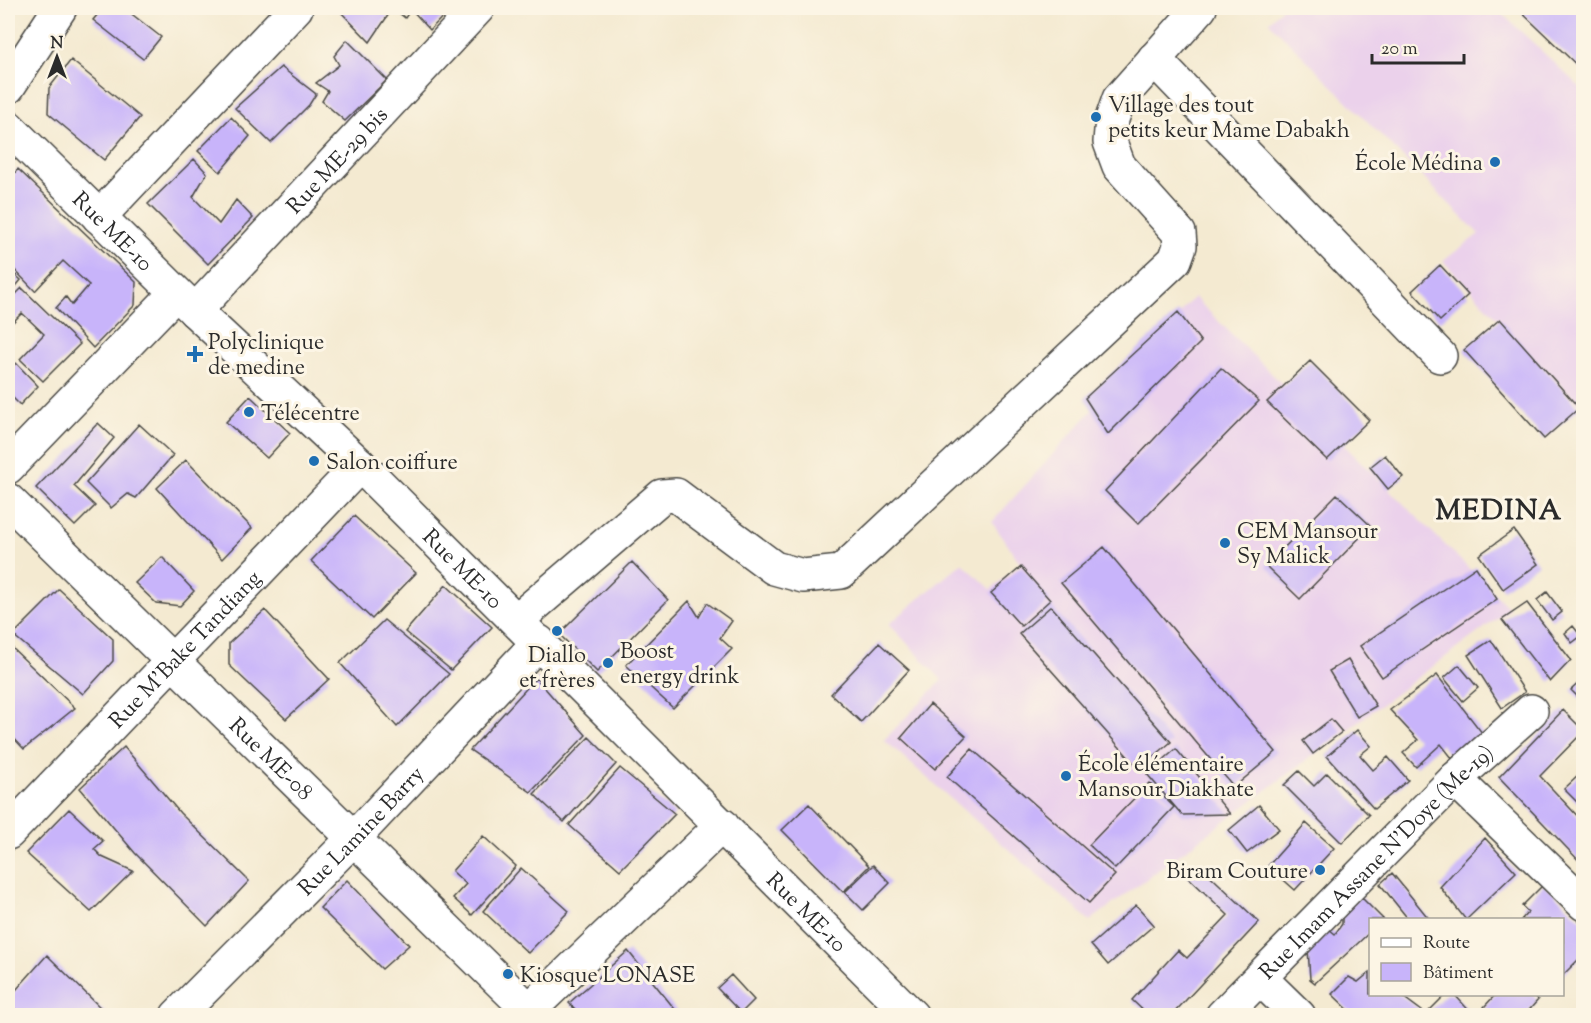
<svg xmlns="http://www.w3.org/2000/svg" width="1591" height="1023" font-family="'Sorts Mill Goudy',serif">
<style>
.built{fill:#ebd1eb}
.building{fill:#c8b4fa}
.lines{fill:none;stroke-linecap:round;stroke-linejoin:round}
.minor-casing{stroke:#494844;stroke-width:36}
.minor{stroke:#fff;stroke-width:33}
.poi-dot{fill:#1f6fb2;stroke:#fcf5e5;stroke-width:2}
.labels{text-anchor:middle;stroke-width:6;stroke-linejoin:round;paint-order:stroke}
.poi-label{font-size:22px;fill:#2b2b2b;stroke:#fcf5e5;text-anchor:start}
.street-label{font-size:22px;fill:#2b2b2b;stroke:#fcf5e5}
.district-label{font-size:28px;font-weight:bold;letter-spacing:1.5px;fill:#2b2b2b;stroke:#fcf5e5}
</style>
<rect width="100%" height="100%" fill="#fcf5e5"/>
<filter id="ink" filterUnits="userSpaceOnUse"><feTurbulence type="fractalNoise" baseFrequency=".0167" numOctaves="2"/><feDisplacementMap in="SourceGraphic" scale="12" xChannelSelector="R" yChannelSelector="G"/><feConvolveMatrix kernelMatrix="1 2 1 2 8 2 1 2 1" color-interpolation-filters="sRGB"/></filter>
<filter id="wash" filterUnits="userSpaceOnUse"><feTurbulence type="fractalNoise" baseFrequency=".008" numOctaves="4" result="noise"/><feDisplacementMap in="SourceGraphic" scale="24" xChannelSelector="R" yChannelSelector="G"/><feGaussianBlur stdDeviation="1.35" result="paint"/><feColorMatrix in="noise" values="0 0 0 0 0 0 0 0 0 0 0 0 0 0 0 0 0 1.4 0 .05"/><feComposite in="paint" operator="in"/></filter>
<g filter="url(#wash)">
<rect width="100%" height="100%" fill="#f4ead1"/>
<path class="built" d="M1282,8H1496L1583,90V408L1443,261L1479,234L1269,22Z
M1194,297L1510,609L1090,921L884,740L942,680L889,624L962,563L991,589L1021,564L992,522Z"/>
<g id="blocks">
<path class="building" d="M103,8H124L161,37L143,59L93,20Z
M337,8H393L370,42Z
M393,8H451L430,30L411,9L405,18Z
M1517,8H1584V72Z
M347,40L387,80L345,121L322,101L328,91L316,83L339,65L334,56Z
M71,60L140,117L104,160L48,113L49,88Z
M281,67L316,94L309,105L271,143L235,108Z
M231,117L250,136L220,172L198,151Z
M194,159L207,173L193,197L219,224L236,200L253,218L208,264L148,204Z
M18,169L136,282L135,305L93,348L56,308L66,297L72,305L89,285L63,261L35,291L8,263V181Z
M1440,265L1468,295L1440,321L1412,291Z
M8,268L21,280L8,296Z
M22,288L80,344L43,381L20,359L44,334L22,313L11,324L8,321V302Z
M1178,312L1201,342L1108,434L1085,398Z
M1500,319L1579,408L1544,439L1464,350Z
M1310,361L1369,420L1327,460L1267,402Z
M16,363L38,386L20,405L8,393V364L11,368Z
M1221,368L1259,401L1138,524L1105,491Z
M250,396L290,433L267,458L226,422Z
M98,423L114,438L74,486L95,506L75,526L36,488Z
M139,424L173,455L136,498L128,494L111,508L86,483Z
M1385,455L1403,477L1388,489L1370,467Z
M186,460L252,528L222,559L157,488Z
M1337,494L1371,526L1300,599L1266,566Z
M354,516L416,573L372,619L311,561Z
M1514,530L1538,564L1503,589L1479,555Z
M1104,547L1276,752L1234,787L1061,583Z
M162,557L194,591L180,606L156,603L135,583Z
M632,562L668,600L597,672L559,634Z
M1021,567L1050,600L1021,626L991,593Z
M1476,567L1497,599L1382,677L1360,646Z
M446,585L492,627L451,670L405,632Z
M59,589L113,639V661L83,694L13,635Z
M1547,592L1562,612L1552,620L1537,600Z
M689,601L699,617L707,603L732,621L720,638L732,649L673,708L626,665Z
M1527,603L1571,660L1550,682L1502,620Z
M1051,606L1171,742L1139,769L1019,634Z
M265,610L329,679L286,719L229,665V643Z
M384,620L449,674L397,727L340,663Z
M1573,626L1581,636L1572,643L1565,633Z
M1491,640L1525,692L1502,708L1468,655Z
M879,643L909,670L861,722L831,694Z
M8,644L75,708L24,749L8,732Z
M1348,660L1376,706L1357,717L1329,671Z
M1459,665L1478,688L1463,701L1444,678Z
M1437,675L1483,734L1452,758L1441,744L1416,767L1403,753L1418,740L1390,710Z
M536,678L586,735L531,792L470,750Z
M1584,678V703L1571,690Z
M930,704L966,736L935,769L901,738Z
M1563,710L1584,731L1540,776L1584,823V866L1499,777Z
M1331,719L1342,732L1313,754L1303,741Z
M1357,730L1371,746L1360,755L1373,770L1388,757L1408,780L1374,809L1327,756Z
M589,737L616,764L564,822L534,794Z
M124,747L180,813L249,881L207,926L135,853L80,788Z
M972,749L1115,875L1089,903L947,777Z
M1176,749L1230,814L1182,815L1147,774Z
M620,768L675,814L620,870L569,825Z
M1299,771L1314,786L1327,773L1369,815L1342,843L1284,785Z
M1580,774L1584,778V809L1564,789Z
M1149,783L1174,807L1115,869L1089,845Z
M809,804L869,866L843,892L782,830Z
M1259,805L1279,829L1247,853L1229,830Z
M69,809L103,841L94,849L102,857L133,871L91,912L26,853Z
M1306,823L1334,848L1295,890L1268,866Z
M483,836L516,866L472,915L453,898L466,884L452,871Z
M1485,838L1516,872L1466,920L1440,887Z
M873,865L890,883L863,910L845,892Z
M1199,865L1259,922L1171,1016H1149L1132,1000L1178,950L1187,958L1228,915L1188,877Z
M521,868L569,911L528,953L483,911Z
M1392,873L1430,920H1409L1380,884Z
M347,880L409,945L382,969L320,908Z
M1544,884L1584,922V954L1563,975V920H1521L1528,912L1522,906Z
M1360,896L1384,920H1370V932L1315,983L1310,979L1308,949L1329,929L1335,934L1342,924V915Z
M1136,905L1154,925L1108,965L1091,945Z
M628,951L678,1013L675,1016H582L569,1003Z
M47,955L109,1016H21L8,1002V999Z
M1370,972V994H1399L1426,1014L1446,994H1454L1474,1016H1355L1332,994L1349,977L1358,982Z
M731,975L754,1000L741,1013L717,988Z
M1496,994H1532L1538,1000L1524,1016H1493L1484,1007Z"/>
</g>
</g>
<g filter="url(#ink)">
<use href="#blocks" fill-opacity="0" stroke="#494844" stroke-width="1.5"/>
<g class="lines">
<defs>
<g id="minor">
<path d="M1154,59L1440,356"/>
<path d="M8,87L60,8"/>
<path id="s1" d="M8,127L195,311L360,465L912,1016"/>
<path d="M99,217L296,8"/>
<path id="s2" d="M195,311L478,8"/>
<path d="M8,467L176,293"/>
<path id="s3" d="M8,500L535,1016"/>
<path d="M517,620L662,496L676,495L774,568L803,576L841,572L1175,260L1180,246L1179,233L1119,166L1110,142L1112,119L1119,99L1200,8"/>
<path d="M1455,779L1584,904"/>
<path id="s4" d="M8,833L360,465"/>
<path d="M1260,978L1299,1016"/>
<path id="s5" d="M177,1016L354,838L539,642"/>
<path d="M523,1016L722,825"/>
<path id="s6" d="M1222,1016L1455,779L1531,711"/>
</g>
</defs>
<use href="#minor" class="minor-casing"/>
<use href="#minor" class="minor"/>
</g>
</g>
<g class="poi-dot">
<circle cx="1096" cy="117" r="6"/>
<circle cx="1495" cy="162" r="6"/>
<path d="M192 345h6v6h6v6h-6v6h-6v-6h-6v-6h6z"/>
<circle cx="249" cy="412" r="6"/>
<circle cx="314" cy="461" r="6"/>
<circle cx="1225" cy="543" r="6"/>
<circle cx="557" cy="631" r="6"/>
<circle cx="608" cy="663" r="6"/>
<circle cx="1066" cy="776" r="6"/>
<circle cx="1320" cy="870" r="6"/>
<circle cx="508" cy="974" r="6"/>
</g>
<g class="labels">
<g class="poi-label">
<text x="1108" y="112">Village des tout<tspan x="1108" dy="25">petits keur Mame Dabakh</tspan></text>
<text x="1483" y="170" text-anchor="end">École Médina</text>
<text x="208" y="349">Polyclinique<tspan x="208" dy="25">de medine</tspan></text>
<text x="261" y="420">Télécentre</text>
<text x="326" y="469">Salon coiffure</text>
<text x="1237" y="538">CEM Mansour<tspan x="1237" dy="25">Sy Malick</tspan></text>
<text x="620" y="658">Boost<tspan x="620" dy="25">energy drink</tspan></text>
<text x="557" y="662" text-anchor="middle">Diallo<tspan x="557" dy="25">et frères</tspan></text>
<text x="1078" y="771">École élémentaire<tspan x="1078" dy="25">Mansour Diakhate</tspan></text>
<text x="1308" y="878" text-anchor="end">Biram Couture</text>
<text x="520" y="982">Kiosque LONASE</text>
</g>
<g class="street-label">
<text dy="8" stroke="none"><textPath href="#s2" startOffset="207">Rue ME-29 bis</textPath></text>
<text dy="8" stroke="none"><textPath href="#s1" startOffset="148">Rue ME-10</textPath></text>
<text dy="8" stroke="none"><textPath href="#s1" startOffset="634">Rue ME-10</textPath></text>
<text dy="8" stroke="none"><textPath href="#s4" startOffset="255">Rue M'Bake Tandiang</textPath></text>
<text dy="8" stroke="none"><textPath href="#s3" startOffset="369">Rue ME-08</textPath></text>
<text dy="8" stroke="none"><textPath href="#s5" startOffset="261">Rue Lamine Barry</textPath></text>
<text dy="8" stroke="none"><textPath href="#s6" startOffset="218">Rue Imam Assane N'Doye (Me-19)</textPath></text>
<text dy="8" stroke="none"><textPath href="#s1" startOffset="1120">Rue ME-10</textPath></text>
</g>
<g class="district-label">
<text x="1499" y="519">MEDINA</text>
</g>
</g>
<rect width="1591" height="1023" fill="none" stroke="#fcf5e5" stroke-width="30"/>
<rect x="1369" y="918" width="195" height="78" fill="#fcf5e5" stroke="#a8a49b" stroke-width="1.5"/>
<rect x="1381" y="938" width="30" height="9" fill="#ffffff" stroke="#a8a49b" stroke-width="1.5"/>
<text x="1423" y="948" font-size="18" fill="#2b2b2b">Route</text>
<rect x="1381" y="963" width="30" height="18" fill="#c8b4fa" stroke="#a8a49b" stroke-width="1.5"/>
<text x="1423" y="978" font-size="18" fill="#2b2b2b">Bâtiment</text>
<g transform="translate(57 57)" stroke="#fcf5e5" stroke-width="4.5" paint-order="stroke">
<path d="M0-4.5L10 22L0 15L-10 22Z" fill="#2b2b2b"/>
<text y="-9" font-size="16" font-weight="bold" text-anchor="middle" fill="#2b2b2b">N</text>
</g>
<path d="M1372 54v9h92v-9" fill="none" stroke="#2b2b2b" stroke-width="3"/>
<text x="1381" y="54" font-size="18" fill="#2b2b2b" stroke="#fcf5e5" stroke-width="4.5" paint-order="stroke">20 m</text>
</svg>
